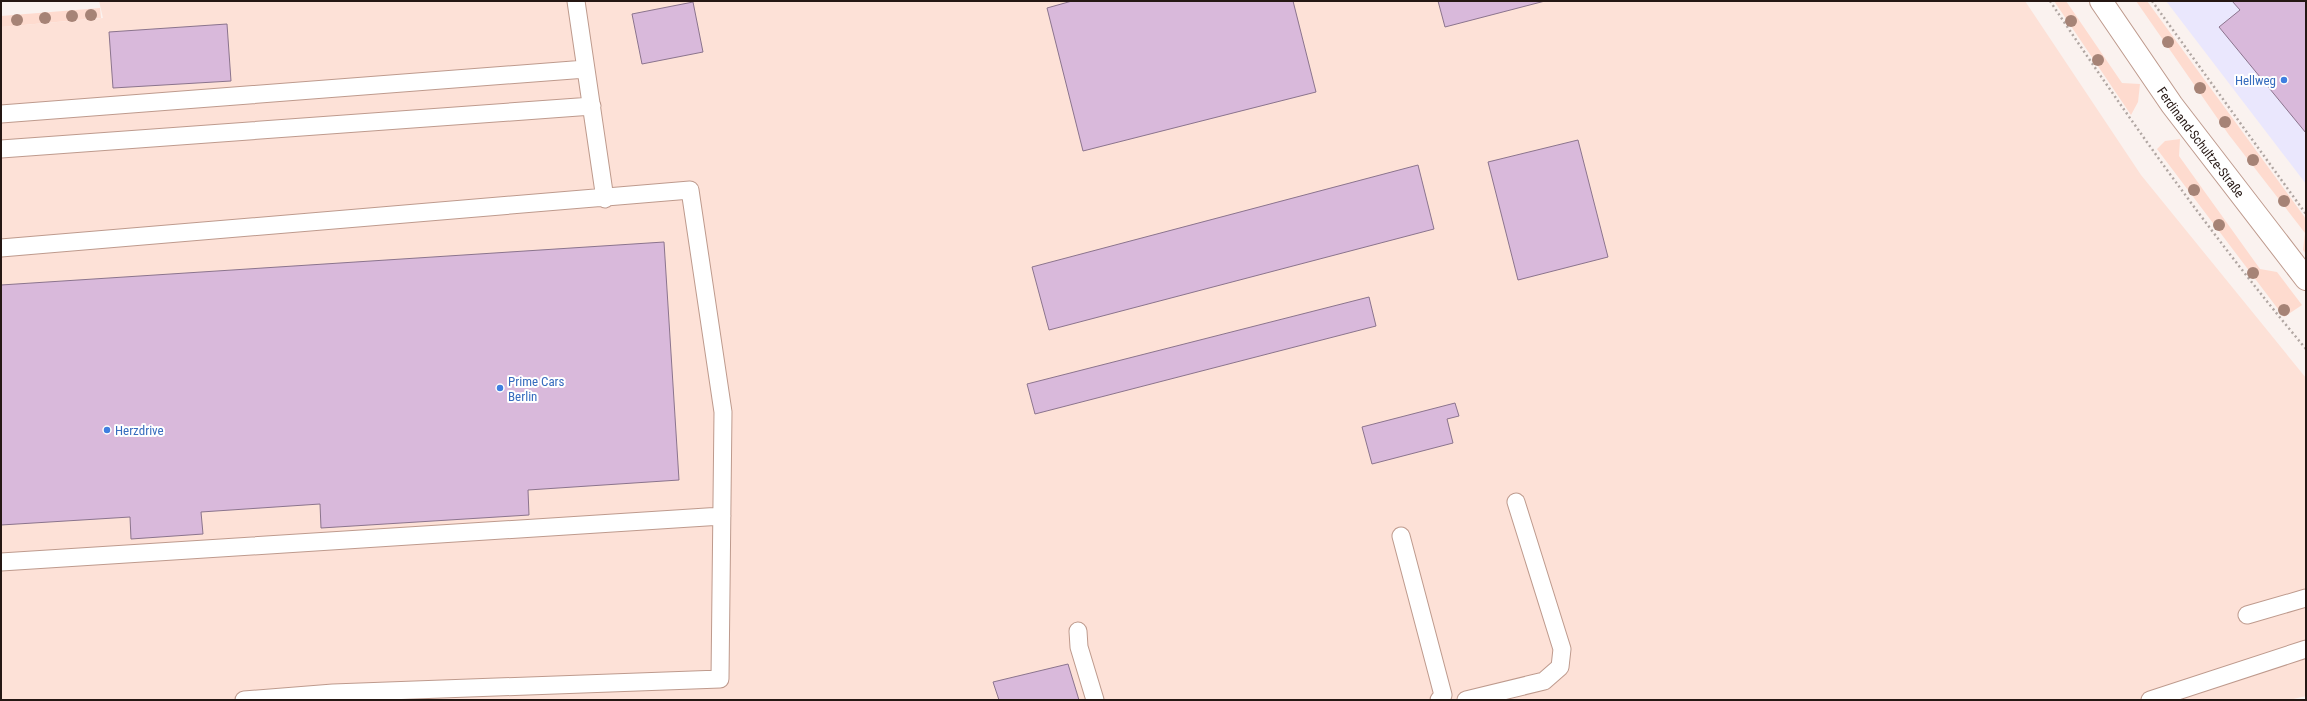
<svg xmlns="http://www.w3.org/2000/svg" width="2307" height="701" font-family="'Roboto Condensed',sans-serif">
<style>
.commercial{fill:#eae7fd}
.built{fill:#fde1d7}
.green{fill:#fedbcf}
.building{fill:#d9b9db;stroke:#8b748d}
.lines{fill:none;stroke-linecap:round;stroke-linejoin:round}
.lane-casing{stroke:#be9a8d;stroke-width:19}
.secondary-casing{stroke:#be9a8d;stroke-width:24}
.path{stroke:#b0a6a2;stroke-width:2.5;stroke-dasharray:2 3;stroke-linecap:butt}
.lane{stroke:#fff;stroke-width:17}
.secondary{stroke:#fff;stroke-width:22}
.tree{fill:#a68376}
.shop-dot{fill:#3f7fe0;stroke:#fff;stroke-width:1.5}
.labels{text-anchor:middle;stroke-width:4;stroke-linejoin:round;paint-order:stroke}
.shop-label{font-size:13px;fill:#366cbe;stroke:#fff;text-anchor:start}
.street-label{font-size:13px;fill:#251713;stroke:#fff}
</style>
<rect width="100%" height="100%" fill="#faf2ef"/>
<path class="commercial" d="M2166,1H2306V184Z"/>
<path class="built" d="M99,1H2025L2141,175L2306,378V696L2289,700H1V27L103,18Z"/>
<path class="green" d="M2054,1H2066L2122,83L2140,84L2138,102L2131,115Z
M2136,1H2147L2306,219V254L2303,250L2305,233L2229,135Z
M100,8L101,18L1,27V16Z
M2180,139L2179,156L2260,269L2277,272L2302,305L2284,317L2157,149L2165,141Z"/>
<path class="building" d="M1072,1H1293L1316,92L1083,151L1047,8Z
M1438,1H1545L1445,27Z
M2232,1H2306V133L2219,27L2240,10Z
M693,2L703,52L642,64L632,14Z
M227,24L231,81L113,88L109,32Z
M1578,140L1608,257L1518,280L1488,162Z
M1418,165L1434,229L1049,330L1032,267Z
M664,242L679,480L528,490L529,515L321,528L320,504L201,512L203,534L131,539L130,517L1,525V285Z
M1369,297L1376,326L1035,414L1027,384Z
M1455,403L1459,416L1447,419L1453,443L1372,464L1362,427Z
M1068,664L1079,700H999L993,682Z"/>
<g class="lines">
<defs>
<path id="lane" d="M576,1L605,199
M1,114L586,69
M1,149L592,106
M1,248L690,190L723,412L720,679L333,693L244,700
M1401,536L1443,695L1439,700
M1,562L722,516
M2247,615L2306,598
M1078,631L1079,647L1095,700
M1466,700L1544,681L1560,667L1562,649L1516,502
M2150,700L2306,649"/>
<g id="secondary">
<path id="s1" d="M2101,1L2172,105L2306,279"/>
</g>
</defs>
<use href="#lane" class="lane-casing"/>
<use href="#secondary" class="secondary-casing"/>
<path class="path" d="M2050,1C2130,121 2213,238 2306,349
M2152,1L2306,214"/>
<use href="#lane" class="lane"/>
<use href="#secondary" class="secondary"/>
</g>
<g class="tree">
<circle cx="91" cy="15" r="6"/>
<circle cx="72" cy="16" r="6"/>
<circle cx="45" cy="18" r="6"/>
<circle cx="17" cy="20" r="6"/>
<circle cx="2071" cy="21" r="6"/>
<circle cx="2168" cy="42" r="6"/>
<circle cx="2098" cy="60" r="6"/>
<circle cx="2200" cy="88" r="6"/>
<circle cx="2225" cy="122" r="6"/>
<circle cx="2253" cy="160" r="6"/>
<circle cx="2194" cy="190" r="6"/>
<circle cx="2284" cy="201" r="6"/>
<circle cx="2219" cy="225" r="6"/>
<circle cx="2253" cy="273" r="6"/>
<circle cx="2284" cy="310" r="6"/>
</g>
<g class="shop-dot">
<circle cx="2284" cy="80" r="4"/>
<circle cx="500" cy="388" r="4"/>
<circle cx="107" cy="430" r="4"/>
</g>
<g class="labels">
<g class="shop-label">
<text x="2276" y="85" text-anchor="end">Hellweg</text>
<text x="508" y="386">Prime Cars<tspan x="508" dy="15">Berlin</tspan></text>
<text x="115" y="435">Herzdrive</text>
</g>
<g class="street-label">
<text dy="5" stroke="none"><textPath href="#s1" startOffset="173">Ferdinand-Schultze-Straße</textPath></text>
</g>
</g>
<rect width="2307" height="701" fill="none" stroke="#251713" stroke-width="4"/>
</svg>
